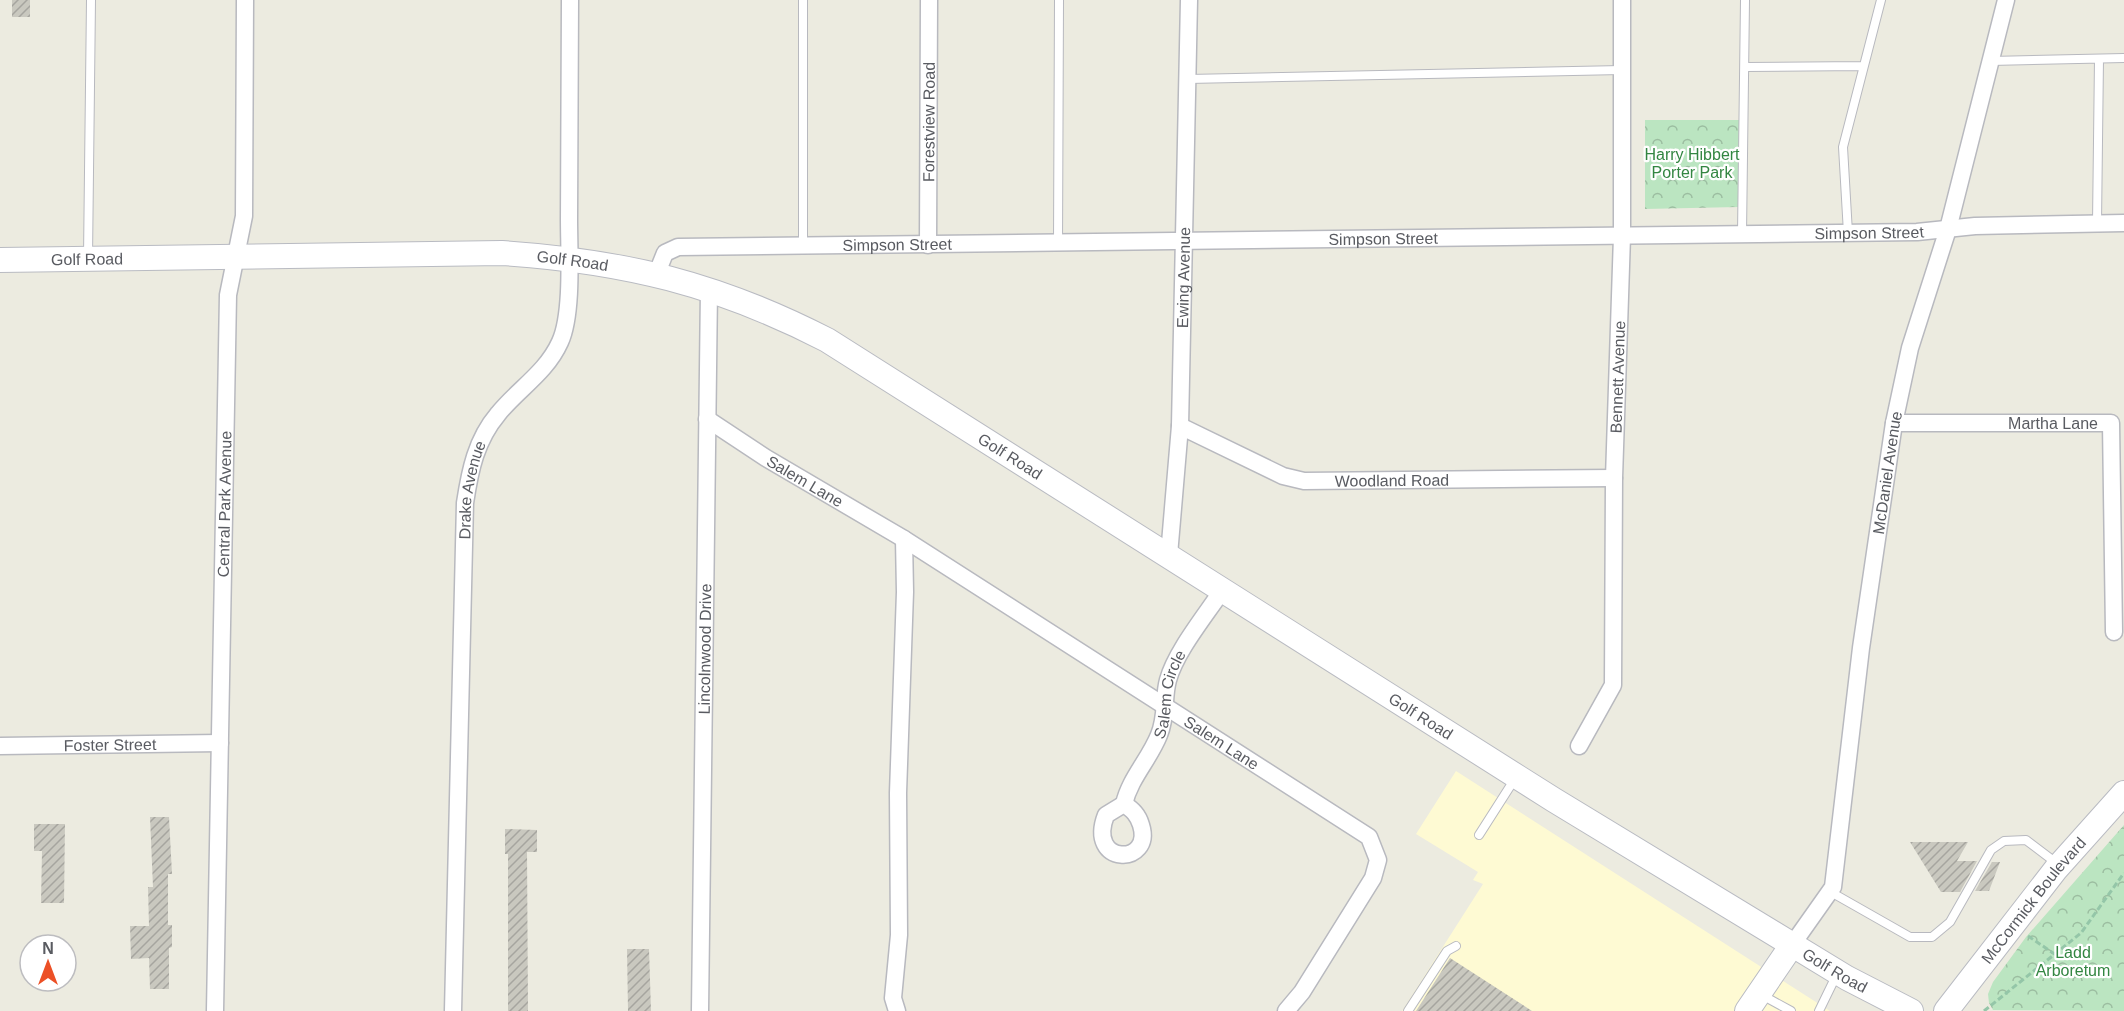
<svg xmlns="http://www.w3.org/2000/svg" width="2124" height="1011" font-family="Helvetica,sans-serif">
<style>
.commercial{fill:#fefad3}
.park{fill:url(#park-crowns)}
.building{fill:url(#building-hatch)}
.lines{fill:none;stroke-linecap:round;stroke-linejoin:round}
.lane-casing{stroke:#b8b9bf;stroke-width:10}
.street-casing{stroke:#b8b9bf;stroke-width:19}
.secondary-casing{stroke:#b9bbc2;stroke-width:26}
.path{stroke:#94c6a8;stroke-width:3;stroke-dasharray:6 3;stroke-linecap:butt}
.lane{stroke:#fff;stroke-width:8}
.street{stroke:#fff;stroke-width:16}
.secondary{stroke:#fff;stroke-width:24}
.labels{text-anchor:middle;stroke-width:4.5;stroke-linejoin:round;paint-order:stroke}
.street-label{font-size:16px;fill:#595b61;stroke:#fff}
.park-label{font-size:16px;fill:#338642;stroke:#fff}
</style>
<defs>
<pattern id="park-crowns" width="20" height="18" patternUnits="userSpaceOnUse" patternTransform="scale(1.5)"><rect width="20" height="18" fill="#bbe5c1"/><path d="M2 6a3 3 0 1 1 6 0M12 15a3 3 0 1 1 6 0" fill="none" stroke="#9bbda0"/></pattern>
<pattern id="building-hatch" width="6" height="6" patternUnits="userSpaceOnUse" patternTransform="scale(1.5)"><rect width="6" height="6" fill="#c9c8bf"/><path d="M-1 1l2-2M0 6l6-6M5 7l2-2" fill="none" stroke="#a6a59f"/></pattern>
</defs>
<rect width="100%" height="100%" fill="#ecebe0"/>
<path class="commercial" d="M1456,771L1830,1011H1402L1483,884L1473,880L1478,872L1416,834Z"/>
<path class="park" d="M1645,120H1739L1738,207L1645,209Z
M2124,825V1011L1993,1010L1989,1003L1988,994L1993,982L2026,937Z"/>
<path class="building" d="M12,0H30V17H12Z
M150,817H169L172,874H168V925H172V947L169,948V989H150L149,958L131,959L130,926H149L148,887H153Z
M34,824H65L64,903H41L42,851H34Z
M505,829L537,830V852H527L528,1011H508V854H505Z
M1910,842H1968L1957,861H1977L1960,892H1941Z
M1992,862H2000L1989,891H1975Z
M627,949H649L651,1011H628Z
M1450,958L1532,1011H1416Z"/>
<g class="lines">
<defs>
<path id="lane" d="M803,0V246
M1990,61L2124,58
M1745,67L1863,66
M1188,79L1622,70
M2097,223L2099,59
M1848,233L1843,147L1881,0
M1742,234L1745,0
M1058,244L1059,0
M88,258L91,0
M1479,835L1516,777
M1829,891L1910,937H1932L1950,922L1991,850L2004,841L2026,840L2059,865
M1760,994L1791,1011
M1408,1011L1447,951L1456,946
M1819,1011L1837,974"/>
<g id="street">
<path id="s1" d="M928,245L929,0"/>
<path id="s2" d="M657,273L665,253L678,247L1917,232L1975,226L2124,223"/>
<path id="s3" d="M707,419L766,458L904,539L1369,837L1378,860L1373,878L1302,992L1286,1011"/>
<path id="s4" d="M1894,423H2111L2114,632"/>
<path id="s5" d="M1180,426L1283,476L1304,481L1614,478"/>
<path id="s6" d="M1169,555L1180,426L1189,0"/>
<path id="s7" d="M0,746L220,743"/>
<path id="s8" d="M1579,746L1613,685L1614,478L1622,236V0"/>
<path id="s9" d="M1124,804C1130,778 1149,760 1159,735C1167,716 1163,698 1168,680C1176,651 1206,615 1223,589"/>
<path d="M1124,804C1133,810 1138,815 1141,825C1154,866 1086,866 1106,815Z"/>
<path id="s10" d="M1792,945L1833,887L1861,648L1894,423L1910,348L1948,229L2006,0"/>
<path id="s11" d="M215,1011L228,295L244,216L245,0"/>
<path id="s12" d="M453,1011L465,503C470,470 476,440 498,414C518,389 546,373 560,342C573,314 569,251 569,219C569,146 570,73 570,0"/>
<path id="s13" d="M700,1011L709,289"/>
<path d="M897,1011L893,998L899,935L898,793L905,592L904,539"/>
</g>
<g id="secondary">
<path id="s14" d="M0,260L502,253C624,261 718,284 827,340L1554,800L1847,978L1911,1011"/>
<path d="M1747,1011L1792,945"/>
<path id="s15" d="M1946,1011L2056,869L2124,793"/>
</g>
</defs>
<use href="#lane" class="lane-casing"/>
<use href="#street" class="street-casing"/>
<use href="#secondary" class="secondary-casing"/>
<path class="path" d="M2028,936L2056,955
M1984,1011L2081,933L2124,873"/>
<use href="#lane" class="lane"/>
<use href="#street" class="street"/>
<use href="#secondary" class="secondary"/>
</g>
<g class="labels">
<g class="street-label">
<text dy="6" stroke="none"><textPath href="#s1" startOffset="123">Forestview Road</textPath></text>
<text dy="6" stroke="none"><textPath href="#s2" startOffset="1227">Simpson Street</textPath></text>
<text dy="6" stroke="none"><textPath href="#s2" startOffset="741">Simpson Street</textPath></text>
<text dy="6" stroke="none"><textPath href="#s2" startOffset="255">Simpson Street</textPath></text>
<text dy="6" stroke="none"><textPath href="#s14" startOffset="87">Golf Road</textPath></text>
<text dy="6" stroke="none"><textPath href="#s14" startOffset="573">Golf Road</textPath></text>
<text dy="6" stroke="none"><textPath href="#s6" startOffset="278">Ewing Avenue</textPath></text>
<text dy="6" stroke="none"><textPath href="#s8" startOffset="378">Bennett Avenue</textPath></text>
<text dy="6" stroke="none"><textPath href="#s4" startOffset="159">Martha Lane</textPath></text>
<text dy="6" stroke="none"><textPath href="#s14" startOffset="1058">Golf Road</textPath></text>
<text dy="6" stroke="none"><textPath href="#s10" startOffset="489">McDaniel Avenue</textPath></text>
<text dy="6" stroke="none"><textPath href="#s3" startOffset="116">Salem Lane</textPath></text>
<text dy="6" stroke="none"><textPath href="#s5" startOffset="224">Woodland Road</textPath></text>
<text dy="6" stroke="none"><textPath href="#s12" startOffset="522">Drake Avenue</textPath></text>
<text dy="6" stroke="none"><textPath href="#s11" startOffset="507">Central Park Avenue</textPath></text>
<text dy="6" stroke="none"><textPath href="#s13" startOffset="362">Lincolnwood Drive</textPath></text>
<text dy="6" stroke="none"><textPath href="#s9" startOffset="120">Salem Circle</textPath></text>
<text dy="6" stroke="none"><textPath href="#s14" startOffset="1544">Golf Road</textPath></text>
<text dy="6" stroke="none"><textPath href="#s3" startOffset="608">Salem Lane</textPath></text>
<text dy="6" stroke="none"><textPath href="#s7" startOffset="110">Foster Street</textPath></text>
<text dy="6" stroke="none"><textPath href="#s15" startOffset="141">McCormick Boulevard</textPath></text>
<text dy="6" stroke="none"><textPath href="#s14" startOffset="2030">Golf Road</textPath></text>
</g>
<g class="park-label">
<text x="1692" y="160">Harry Hibbert<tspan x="1692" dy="18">Porter Park</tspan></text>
<text x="2073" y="958">Ladd<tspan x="2073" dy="18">Arboretum</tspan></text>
</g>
</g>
<g transform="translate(48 963)"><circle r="28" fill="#ffffff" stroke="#bdbdc0" stroke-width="1.5"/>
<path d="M0-4.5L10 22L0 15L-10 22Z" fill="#ec5026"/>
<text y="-9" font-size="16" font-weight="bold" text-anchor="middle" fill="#595b61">N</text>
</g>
</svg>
